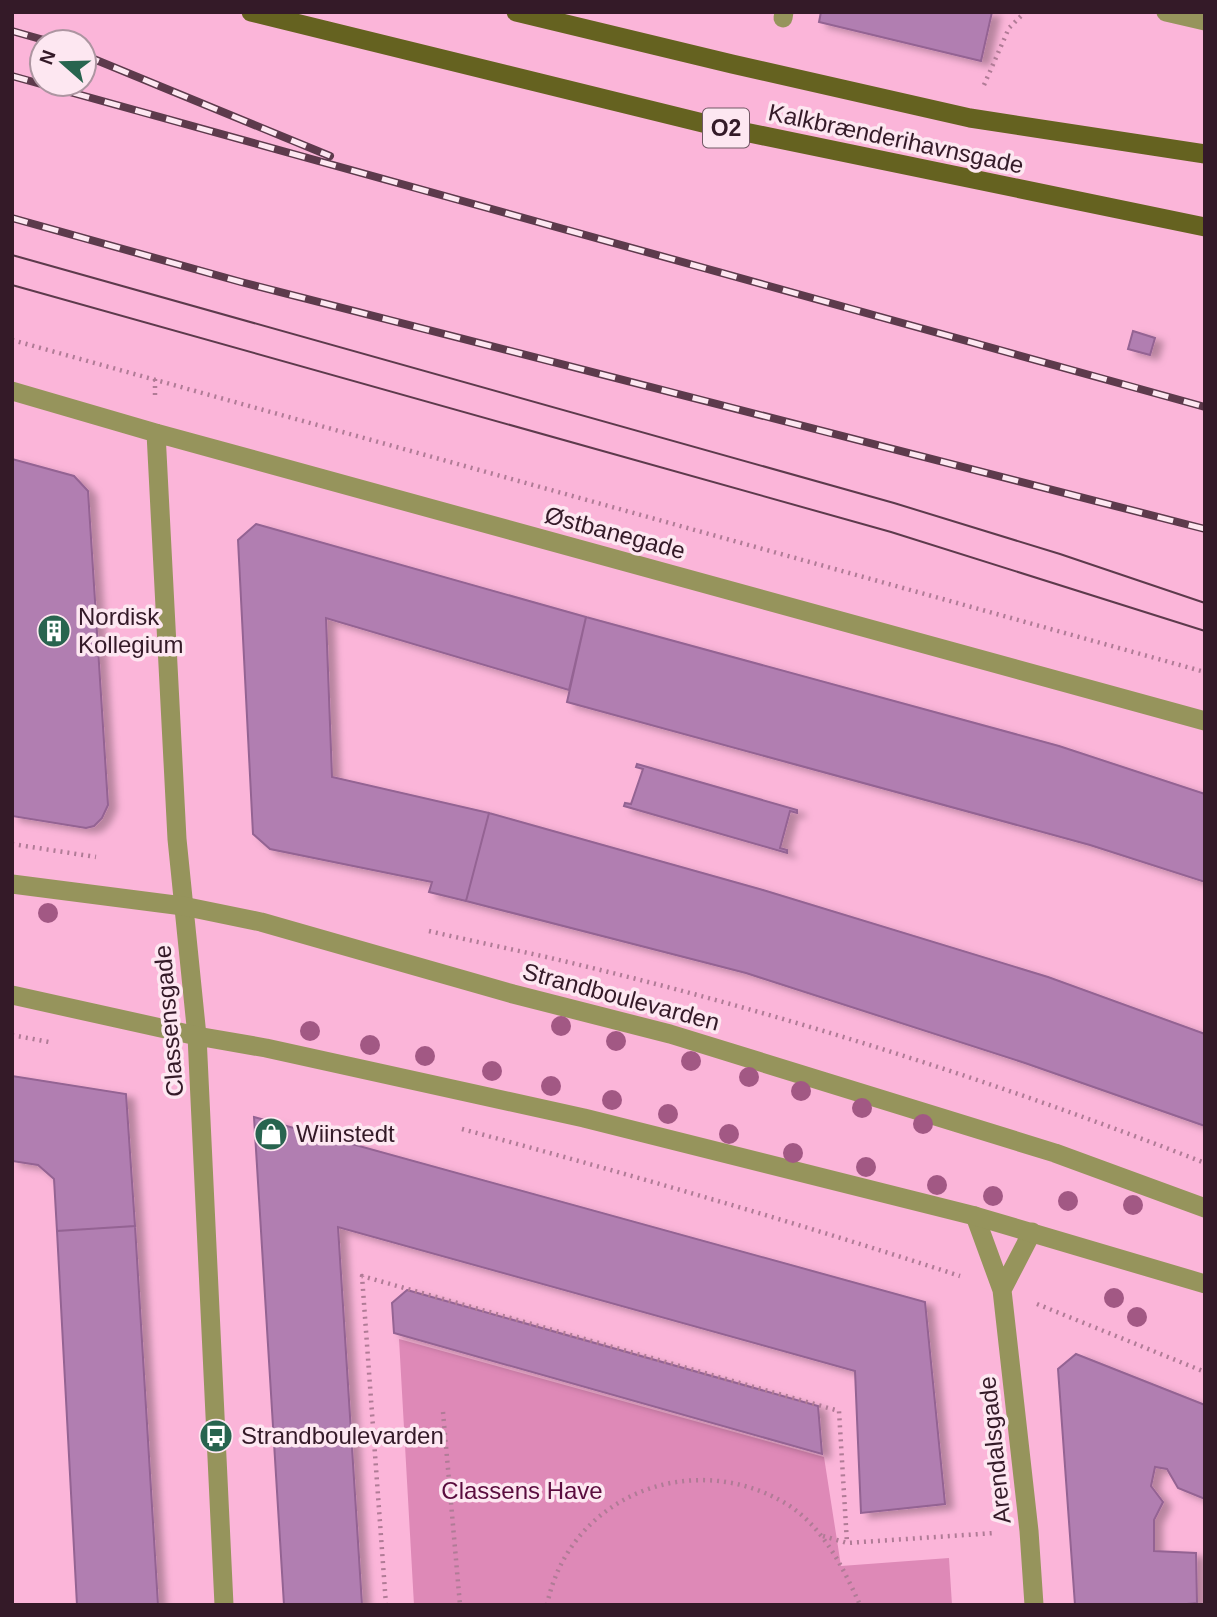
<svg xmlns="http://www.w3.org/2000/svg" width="1217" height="1617" font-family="Arial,sans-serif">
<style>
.green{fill:#de89b7}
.building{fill:#b17eb1;stroke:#946393;stroke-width:2;filter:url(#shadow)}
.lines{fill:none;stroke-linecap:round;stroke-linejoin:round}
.path{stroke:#b07b96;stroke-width:4.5;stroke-dasharray:2 5;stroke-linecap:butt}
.service{stroke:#96945c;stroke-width:19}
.minor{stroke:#96945c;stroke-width:19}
.tertiary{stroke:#96945c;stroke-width:19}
.primary{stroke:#656220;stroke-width:19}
.tram{stroke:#5d3a4c;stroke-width:2}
.rail-casing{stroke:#5d3a4c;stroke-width:8}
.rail{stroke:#fde7f1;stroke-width:5;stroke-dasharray:16;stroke-linecap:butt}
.tree{fill:#a25884}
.labels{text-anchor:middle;stroke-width:7;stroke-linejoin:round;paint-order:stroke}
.shield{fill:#fde7f1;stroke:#705864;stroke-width:2}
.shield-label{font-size:23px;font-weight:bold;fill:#341a28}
.street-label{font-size:24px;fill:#341a28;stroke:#fde7f1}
.poi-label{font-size:24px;fill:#341a28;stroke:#fde7f1;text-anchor:start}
.park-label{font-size:24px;fill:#5a0c3e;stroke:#fde7f1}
</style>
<defs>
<filter id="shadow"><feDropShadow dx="8" dy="4.5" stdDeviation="3.5" flood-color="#0004"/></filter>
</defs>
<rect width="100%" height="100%" fill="#fbb5d9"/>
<path class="green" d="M399,1339L824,1457L841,1566L949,1558L952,1605H414Z"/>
<path class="building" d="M821,12H992L981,61L819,22Z
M1133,331L1155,338L1150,355L1128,349Z
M12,459L74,476L88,491L108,805L102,818L94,826L86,828L12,816Z
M256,524L586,617L569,690L326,618L332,777L489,813L466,901L429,892L432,882L270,849L253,834L238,540Z
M586,617L1059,746L1205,794V882L1090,845L567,702Z
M637,764L797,810V813L790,811L780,848L787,850V853L624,806L625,803L631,804L643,769L636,767Z
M489,813L763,890L1048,977L1205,1034V1126L1025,1063L746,973L466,901Z
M12,1076L126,1094L135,1226L57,1231L54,1179L38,1165L12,1161Z
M254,1117L925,1302L945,1504L861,1513L855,1371L338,1227L362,1605H284Z
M135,1226L158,1605H77L57,1231Z
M407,1290L818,1406L822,1454L394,1333L392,1303Z
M1076,1354L1205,1405V1499L1178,1488L1167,1469L1155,1467L1151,1486L1163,1502L1154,1520V1551L1196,1553L1197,1603L1177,1605H1075L1058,1369Z"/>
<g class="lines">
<path class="path" d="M984,85L1009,28L1025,12
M12,340L1205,672
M155,379V399
M12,844L96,857
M429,931C480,943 532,953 584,966C795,1017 1003,1084 1205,1163
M12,1035L49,1042
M462,1129C629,1174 795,1222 960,1276
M1037,1304L1205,1372
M443,1412L460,1605
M823,1536L847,1543L995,1533
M386,1605L362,1276L839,1411L847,1543
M547,1605C569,1496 691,1448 785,1503C822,1525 843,1567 860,1605"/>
<path class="service" d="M783,18L784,12"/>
<path class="minor" d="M1166,12L1205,21
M12,391L156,433L1205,721
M156,433L177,839L197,1036
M975,1216L1002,1290L1029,1531L1034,1605
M1002,1290L1032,1232"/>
<path class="tertiary" d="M12,884L183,906L261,922L513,994L670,1034L1055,1153L1205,1208
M12,995L197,1036L266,1048L584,1118L975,1216L1205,1284
M197,1036L224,1605"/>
<path class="primary" d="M251,12L711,125L1205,227
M516,12L732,64L970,118L1205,154"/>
<path class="tram" d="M12,255L894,503L1060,554L1205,603
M12,285L891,532L1205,631"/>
<defs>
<path id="rail" d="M12,31L51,42
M84,55L330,156
M12,76L1205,407
M12,218L241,282L1205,529"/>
</defs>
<use href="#rail" class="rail-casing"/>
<use href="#rail" class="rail"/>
</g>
<g class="tree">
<circle cx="48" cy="913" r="10"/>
<circle cx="561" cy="1026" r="10"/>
<circle cx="310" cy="1031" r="10"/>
<circle cx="616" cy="1041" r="10"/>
<circle cx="370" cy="1045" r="10"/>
<circle cx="425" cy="1056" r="10"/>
<circle cx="691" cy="1061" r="10"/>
<circle cx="492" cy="1071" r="10"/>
<circle cx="749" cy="1077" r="10"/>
<circle cx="551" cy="1086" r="10"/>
<circle cx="801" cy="1091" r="10"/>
<circle cx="612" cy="1100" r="10"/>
<circle cx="862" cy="1108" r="10"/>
<circle cx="668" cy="1114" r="10"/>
<circle cx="923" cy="1124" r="10"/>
<circle cx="729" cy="1134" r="10"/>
<circle cx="793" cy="1153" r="10"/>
<circle cx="866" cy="1167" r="10"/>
<circle cx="937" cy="1185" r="10"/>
<circle cx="993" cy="1196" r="10"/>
<circle cx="1068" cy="1201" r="10"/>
<circle cx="1133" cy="1205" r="10"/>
<circle cx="1114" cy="1298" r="10"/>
<circle cx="1137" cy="1317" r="10"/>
</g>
<defs>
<symbol id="building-disc" viewBox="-11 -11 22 22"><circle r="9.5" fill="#28644f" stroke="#fde7f1"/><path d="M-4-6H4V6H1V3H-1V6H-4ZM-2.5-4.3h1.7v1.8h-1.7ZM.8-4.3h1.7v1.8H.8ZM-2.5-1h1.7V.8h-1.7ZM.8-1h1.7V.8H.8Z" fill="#fff"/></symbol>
<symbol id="shop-disc" viewBox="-11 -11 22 22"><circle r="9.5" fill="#28644f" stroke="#fde7f1"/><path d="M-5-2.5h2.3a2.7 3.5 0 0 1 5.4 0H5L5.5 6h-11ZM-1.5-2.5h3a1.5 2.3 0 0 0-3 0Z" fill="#fff"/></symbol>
<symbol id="bus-disc" viewBox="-11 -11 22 22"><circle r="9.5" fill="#28644f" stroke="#fde7f1"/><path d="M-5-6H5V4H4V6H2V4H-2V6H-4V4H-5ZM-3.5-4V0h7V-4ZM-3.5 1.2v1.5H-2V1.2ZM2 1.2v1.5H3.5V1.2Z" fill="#fff"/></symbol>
</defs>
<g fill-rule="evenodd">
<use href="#building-disc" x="35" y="612" width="38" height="38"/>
<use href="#shop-disc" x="252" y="1115" width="38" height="38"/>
<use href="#bus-disc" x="197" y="1417" width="38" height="38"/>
</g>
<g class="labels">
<rect class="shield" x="703" y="108.5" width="46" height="39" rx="5"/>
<g class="shield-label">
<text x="726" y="136">O2</text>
</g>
<g class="street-label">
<text transform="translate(896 139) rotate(12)" y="8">Kalkbrænderihavnsgade</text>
<text transform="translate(615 533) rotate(15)" y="8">Østbanegade</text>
<text transform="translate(621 997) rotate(15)" y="8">Strandboulevarden</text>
<text transform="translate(169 1021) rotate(-95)" y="8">Classensgade</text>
<text transform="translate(995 1450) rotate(-96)" y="8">Arendalsgade</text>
</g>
<g class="poi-label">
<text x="78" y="625">Nordisk<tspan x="78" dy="28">Kollegium</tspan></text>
<text x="296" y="1142">Wiinstedt</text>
<text x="241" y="1444">Strandboulevarden</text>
</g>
<g class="park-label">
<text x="522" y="1499">Classens Have</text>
</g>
</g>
<rect width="1217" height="1617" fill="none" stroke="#341a28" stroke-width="28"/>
<g transform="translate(63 63) rotate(290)"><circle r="33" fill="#fde7f1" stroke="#ad95a1" stroke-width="2"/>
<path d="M0-5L12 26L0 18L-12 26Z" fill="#28644f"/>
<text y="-10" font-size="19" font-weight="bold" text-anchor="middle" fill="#341a28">N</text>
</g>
</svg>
